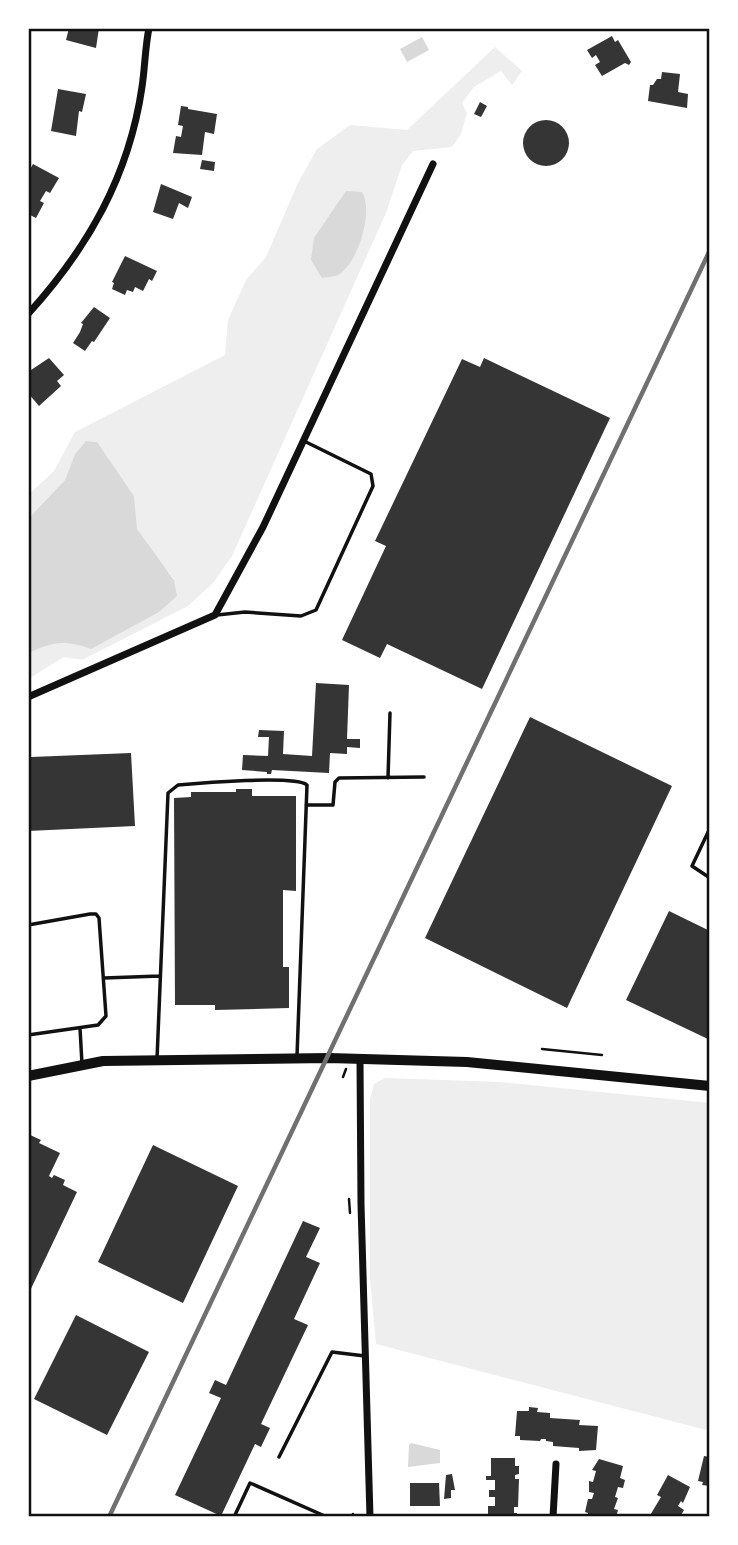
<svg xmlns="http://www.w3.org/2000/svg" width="738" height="1545" font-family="'Golos Text',sans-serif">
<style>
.green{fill:#eee}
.water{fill:#d9d9d9}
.building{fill:#353535}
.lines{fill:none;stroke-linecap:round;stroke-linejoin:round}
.path{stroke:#111;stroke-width:2.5}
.service{stroke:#111;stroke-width:3.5}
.minor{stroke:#111;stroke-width:7}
.secondary{stroke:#111;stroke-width:10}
.rail{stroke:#707070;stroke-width:4.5}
.neatline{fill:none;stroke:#111;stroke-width:2.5}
</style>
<rect width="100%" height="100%" fill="#fff"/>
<path class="green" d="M495,47L522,71L512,85L501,71L474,87L462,103L467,113L461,134L452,147L413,151L402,165L386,213L232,556L213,583L188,606L82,660L64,657L28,679V654L47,644L71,642L174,579L136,529L134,496L96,442L86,441L75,454L65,480L28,519V495L54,471L75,432L225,355L228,320L246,280L266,257L297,185L317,149L350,125L407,130Z
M385,1078L500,1082L710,1103V1431L376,1344L370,1278V1099L374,1084Z"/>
<path class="water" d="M422,37L429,50L407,62L400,49Z
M346,191L362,192C374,211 358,264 338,275C334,277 326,277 322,278L311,260L314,238Z
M86,441L97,442L134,496L137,529L174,580L177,596L159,612L91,649C65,640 52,641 28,654V519L65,480L75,454Z
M411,1443L440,1450V1463L408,1467L409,1445Z"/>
<path class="building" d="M99,28L96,48L66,40L69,28Z
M612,36L615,42L618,40L631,62L629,65L625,63L602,76L595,65L600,62L596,55L592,58L587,50Z
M662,72L680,74L678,92L688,94L687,108L648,101L650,85H653L657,79H661Z
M58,89L86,94L82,112L79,111L76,136L51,131Z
M480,102L487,106L481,117L474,114Z
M181,106L188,107V109L217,114L214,134L205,132L202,155L173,153L176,136L181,137L183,126L178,125Z
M523 143a23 23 0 1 1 46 0a23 23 0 1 1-46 0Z
M202,160L215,162L214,171L200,169Z
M33,164L59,178L50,193L46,191L40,201L44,203L36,218L28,214V173Z
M161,184L192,197L188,208L179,203L173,219L153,212Z
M125,256L157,271L152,281L149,279L143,291L135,287L133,292L127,290L125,295L112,289L114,283L112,282Z
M94,307L110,318L94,342L92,341L85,351L73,343L80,332L83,324L81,323Z
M49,358L64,375L57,381L61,386L39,406L28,393V372Z
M484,358L610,418L482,689L387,644L380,658L342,640L386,546L375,541L462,359L480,367Z
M316,683L349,685L347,739H360V748L347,747V754L330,753L329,773L272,770L271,774H267V772L242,770L243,755L268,756L269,737H258L259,730L284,731L283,754L312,756Z
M530,717L672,786L567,1008L425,938Z
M131,753L135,826L28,831V772H31V757Z
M236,789H252V796H296V891L283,890V967H289V1008L215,1010V1005H175L174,798L191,797V792H236Z
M669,911L710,931V1040L626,1000Z
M28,1134L41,1140L39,1143L60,1153L49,1176L52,1178L54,1175L65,1180L63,1185L77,1192L28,1295Z
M153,1145L238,1186L183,1303L98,1262Z
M303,1221L320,1228L306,1257L320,1263L294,1319L308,1325L261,1424L270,1428L261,1447L255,1444L221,1516L175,1495L221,1398L209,1393L215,1380L226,1385Z
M76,1315L149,1352L107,1435L34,1399Z
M529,1407L538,1408L537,1412L550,1413V1418L580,1420L579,1425L598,1426L596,1450L579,1451V1448L553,1446V1442L546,1441V1439H541L540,1441L520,1440V1436H515L517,1411H529Z
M704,1456L710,1457V1486L702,1485L703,1482L698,1481Z
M491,1458H515V1466H519V1474L515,1475V1479H519L518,1507H514V1513H517V1517H488V1506H495V1497H489V1490H495V1480H486V1476H491Z
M599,1459L623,1466L620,1478L625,1480L623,1488L618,1487L615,1497L618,1498L614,1509L618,1510L616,1517H587L588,1513L585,1512L588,1499H592L594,1493L589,1492V1481L593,1482L596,1471L592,1470Z
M452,1474L455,1490H451V1498L444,1499L446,1475Z
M668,1475L690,1487L683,1503L681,1501L678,1506L684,1510L680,1517H649L661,1497L657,1495Z
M410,1483H439L440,1506H410Z"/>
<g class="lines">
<path class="path" d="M542,1049L602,1055
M709,1064L710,1065
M343,1077L346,1069
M349,1199L350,1213
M353,1514L354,1517"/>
<path class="service" d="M217,615L245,612L301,616L316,610L373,486L371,474L304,441
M388,778L390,713
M306,805H333L335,782L339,778L424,777
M710,828L692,866L710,878
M28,925L90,914H96L99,918L106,1016L98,1025L28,1035
M104,978L160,976
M80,1028L82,1064
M157,1059L168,793L178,785C199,783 295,775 307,785L297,1056
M279,1457L332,1352L365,1356
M239,1517L235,1515L250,1483L327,1517"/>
<path class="minor" d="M28,314C88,248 129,176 142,87C145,67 145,48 149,28
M28,697L215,615L263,527L433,164
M360,1060L361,1204L370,1517
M553,1517L556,1464"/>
<path class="secondary" d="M28,1076L103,1061L329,1058L467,1062L710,1086"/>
<path class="rail" d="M109,1517L710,250"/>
</g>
<rect width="738" height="1545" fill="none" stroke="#ffffff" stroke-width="60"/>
<rect x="30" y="30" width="678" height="1485" class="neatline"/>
</svg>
